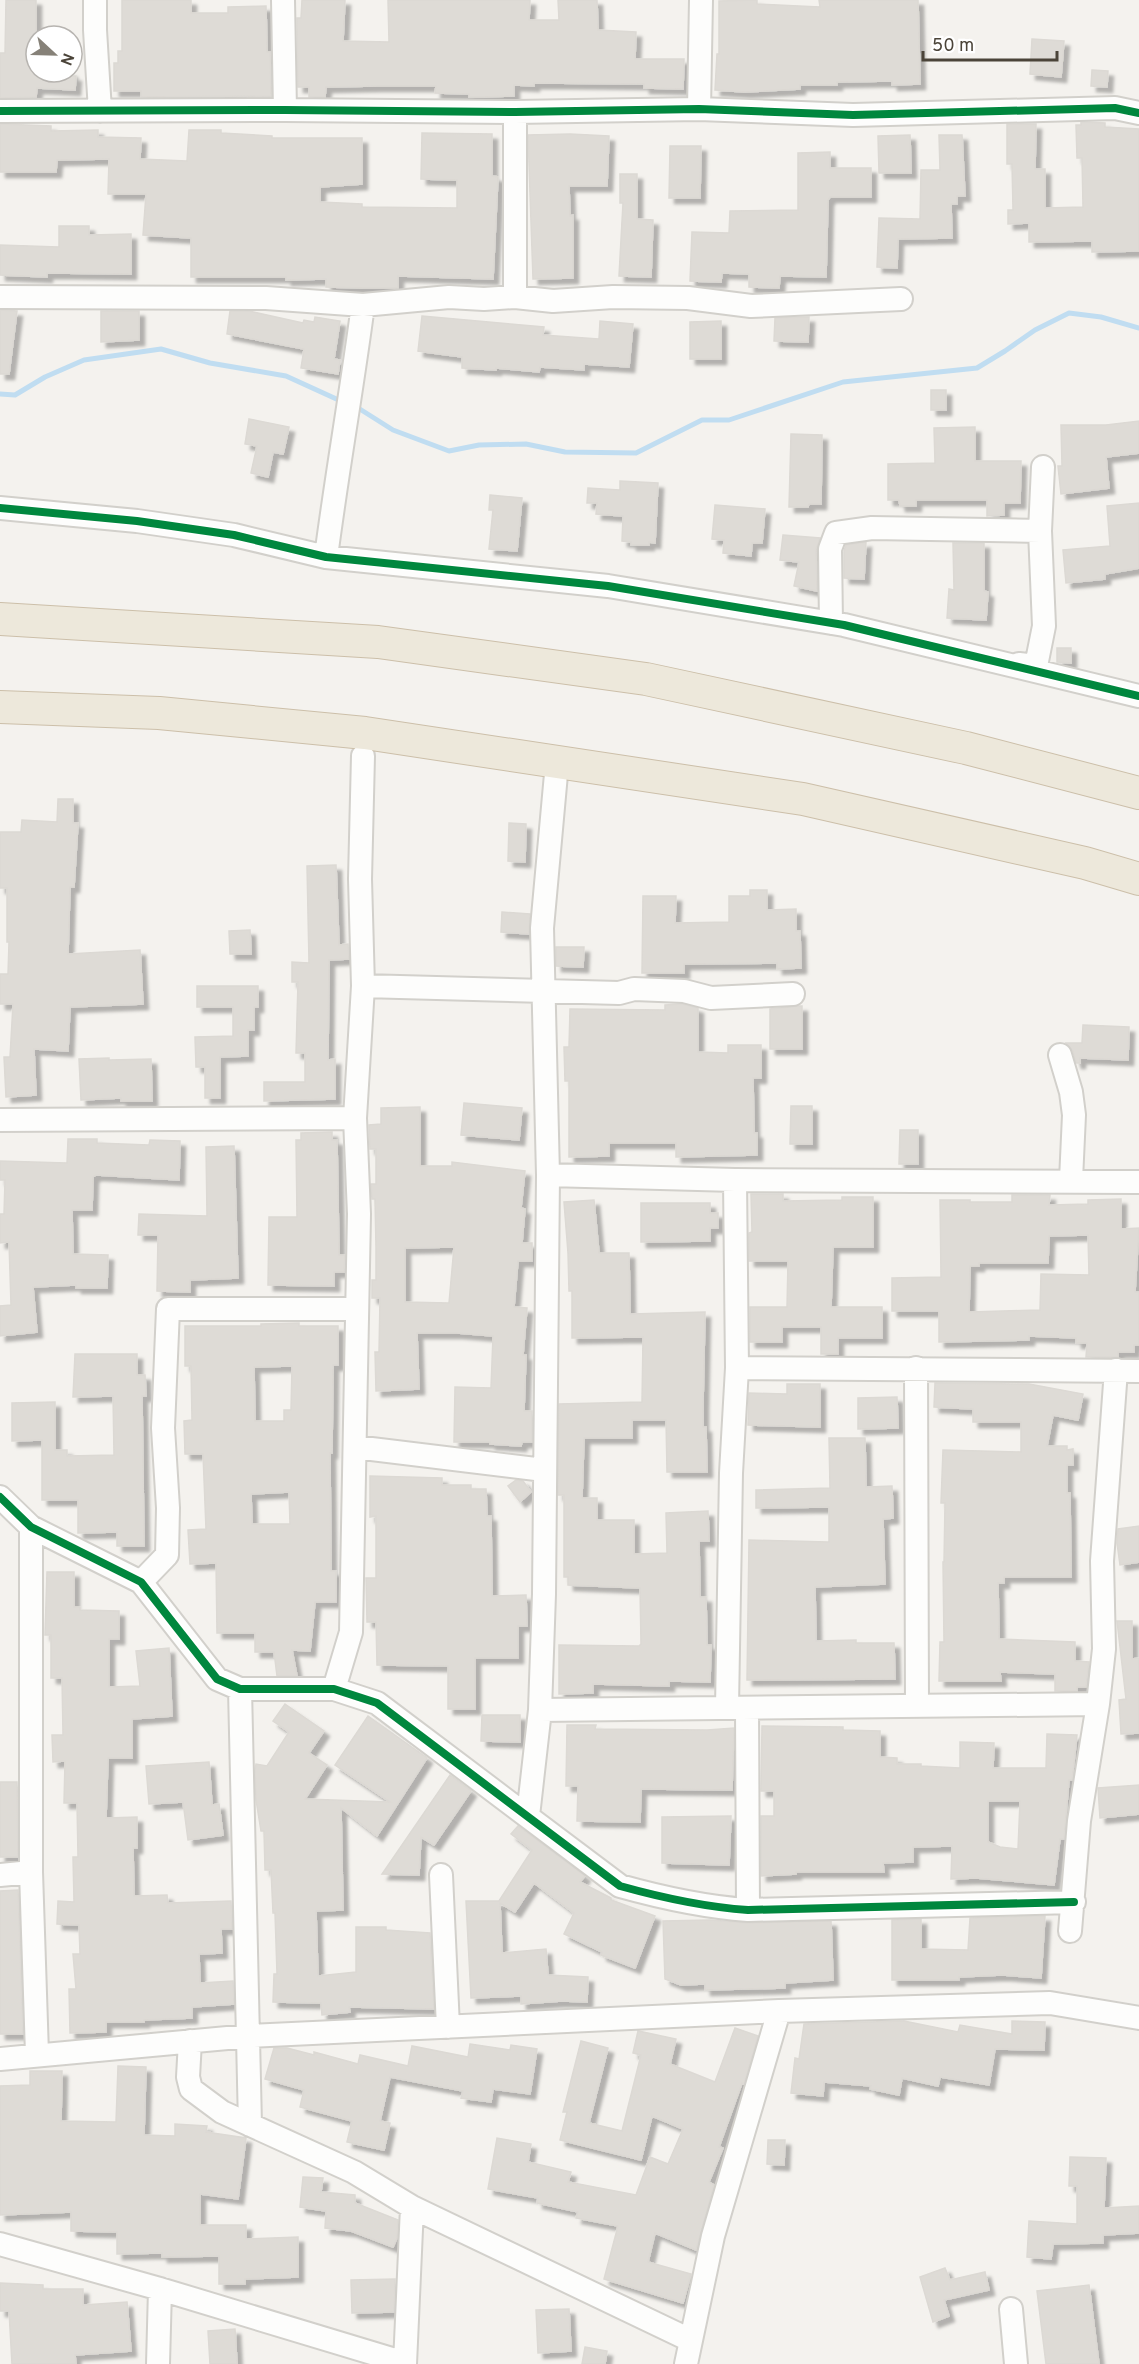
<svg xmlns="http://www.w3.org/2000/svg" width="1139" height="2364" font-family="Overpass,sans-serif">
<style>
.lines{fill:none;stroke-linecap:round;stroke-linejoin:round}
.stream{stroke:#c0ddf1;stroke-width:5}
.building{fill:#dedbd6;stroke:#dcd9d4;stroke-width:1.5;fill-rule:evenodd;filter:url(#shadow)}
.minor-casing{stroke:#d2d0cb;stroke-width:26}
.highway-casing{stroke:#ccbfa9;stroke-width:34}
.minor{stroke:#fdfdfc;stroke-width:22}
.highway{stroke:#ede8db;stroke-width:32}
.cycleway-casing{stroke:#fff;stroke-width:11}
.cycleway{stroke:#00873e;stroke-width:8}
</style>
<defs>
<filter id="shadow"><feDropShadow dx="5.5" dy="5.5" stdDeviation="1.5" flood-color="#0004"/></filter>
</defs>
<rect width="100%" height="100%" fill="#f4f2ee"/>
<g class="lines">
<path class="stream" d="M0,394L15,395L45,377L84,360L161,349L210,363L286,376L343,402
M355,406L393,430L449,451L479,445L526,444L565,452L636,453L702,420H729L843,382L977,368L1005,351L1035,330L1069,313L1101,317L1139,328"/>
</g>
<path class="building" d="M6,0H36V72H72V76H76L75,90L37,88L36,97L0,98V53H5Z
M122,0H191V13H228V7L266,6L267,52H270L271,96L141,97V91H114V63H118V51H122Z
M302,0H345L343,41L389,42L388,0H530L529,20H559L558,0H597L598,30L636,32L635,59H684L683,89L644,88V84L534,83V86L514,85V96L484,97H469V94L435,93L436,86H377L326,87L325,97H309V87H298L297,18H301Z
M757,0V4L820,7L819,0H918L920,84L892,85V81L837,82V85H800V89L745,92L715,90L717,54H719V1Z
M1032,39L1064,41L1061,77L1030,74Z
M1092,70L1108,71L1107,87L1091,86Z
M1081,122L1105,123V127L1139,129V251L1092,252V241L1029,242V223L1008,224V210H1013L1012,164H1007V124H1036L1035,169H1045V208L1083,207L1082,158H1077L1076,125H1081Z
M0,124L51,126V131L98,130V137L141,138L140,159L187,161L189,130H221V133L272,136V138H362V184L320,187V202L362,204V207L457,208V180L421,179L422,133L492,134V176L498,177L493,279L398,276V288H363L326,287V279L286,280V277H191V238L143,235L146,194H108L109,159L57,160L56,172H0Z
M570,134L609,136L607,186H569L570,216L573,215V278L533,279L528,135Z
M910,135L911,173H879L878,136Z
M939,135H962L965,196H957V204H951L952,238L898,239L897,268L877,267L879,218L920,219L921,170H940Z
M670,146H701L700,198H669Z
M830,152V168H871V197H830L828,200L826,277L780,276L779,288L749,287V274L722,273L721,282L690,281L692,232L729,233L730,211L798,210V153Z
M620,174H637V219L653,220L651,277L619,276L623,203H620Z
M59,226H89V235L131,234V274L47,273V277L0,275V245L59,247Z
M0,310L17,311L9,374H0Z
M101,311H139V340L101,342Z
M230,311H249L303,323L304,320L314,322L315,317L340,321L334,359L340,360L338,374L301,368L304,349L227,334Z
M422,316L544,327L543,335L599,339L600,321L633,324L629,367L584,364V370L540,367L539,372L496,368V370L462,368V357L418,351Z
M809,317L808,342L774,341L775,318Z
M721,321V359H690V322Z
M931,390H946V410H931Z
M249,419L289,427L283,454L273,452L268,477L251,473L257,446L245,444Z
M1139,421V453L1106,457L1109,488L1061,494L1058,466H1062L1061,425H1106Z
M975,427V461H1021L1020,503H1004V515L987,516V500H916V506H900L899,500H888V464L935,463L934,428Z
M791,434L822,435L821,504H809L808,507H789Z
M620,481L658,483L655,543L649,542V545H631V542L622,541L623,516L596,514L597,503H587L588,488L620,490Z
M490,495L522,498L517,551L489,549L493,510H489Z
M1139,503V568L1105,574V579L1066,583L1063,550L1110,546L1107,506Z
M715,505L765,509L762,543H752L751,556L723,553L724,540L712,539Z
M783,535L820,538L816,549L817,591L794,586L799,562L780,560Z
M866,542L864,579L844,578V551L846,545Z
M953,543H984V591L988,592L986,620L947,618L949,589L954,590Z
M1057,648H1071V663L1057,662Z
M58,799H73V823H78L74,887H70L68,954L140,950L143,1004L70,1007L68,1051L34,1049L36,1095L6,1097L4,1057H10L13,1004H0V974H8L9,942H7V888H0V832H21L22,820L57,822Z
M509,823L526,824L525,862L508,861Z
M336,865L339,945L348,944L349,959L329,960L328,1060L335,1059V1099L264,1101V1082H305V1053H296L298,982H292V962L309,963L307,866Z
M750,890H767V910L796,909V931H800L801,968L777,969V963L684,964V973H642L643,896H676L675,923L729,922V896H750Z
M502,912L530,914L529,934L501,932Z
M250,930L251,954H230L229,931Z
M556,947H584L583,967L556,966Z
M197,986H258V1007H254V1030H248V1056L220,1057V1098H205V1067H196L195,1037L233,1036V1007H197Z
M682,1004L698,1008V1052L728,1053V1045H761V1078H753L754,1133H757V1155L676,1157V1143H609V1156L569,1157V1081H565L564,1047H569L570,1009L665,1010V1005Z
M799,1006H802V1049H770V1009Z
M1083,1025L1129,1027L1128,1060L1080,1058V1063H1076L1073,1051L1066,1043H1082Z
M109,1058V1060L151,1059L152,1101H121V1098L81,1100L79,1059Z
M464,1103L522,1108L519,1140L461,1135Z
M791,1106H812V1144H790Z
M420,1107V1166H452V1162L525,1171L521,1208L525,1209L522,1243H532V1261H518L514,1307L527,1308L523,1355H526L524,1411H532V1442H522L521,1446L490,1444V1442H454L455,1387L491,1388L493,1336L457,1333H417L419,1389L376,1391L375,1352H379L380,1298H372V1280H376V1248L375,1199H372L371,1184H376V1149H370L369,1125L381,1124V1108ZM454,1247L449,1303L405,1302V1248Z
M900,1130H918V1164H899Z
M332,1132V1140H337L339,1255H345L344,1272H334V1286L268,1285L269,1217H297L296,1140H301V1133Z
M68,1139H97V1143L149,1145L150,1140L180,1141L179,1180L96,1175L93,1177L92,1210H72L73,1254L108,1255L107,1288H76V1285L33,1287L37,1332L0,1336V1306L11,1305L9,1242L0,1243V1214H4L5,1180H0V1161L67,1163Z
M234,1146L238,1278L190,1280V1292L157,1291L158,1235H138L139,1214L207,1216L206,1147Z
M751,1194H783V1201L842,1200V1197H873V1247H833L831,1307H882V1338H838V1354H821V1327H782V1342H750V1307H787L788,1261H749V1233L752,1232Z
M1012,1195H1050L1049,1205L1088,1204V1200L1121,1199V1229L1139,1228L1135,1292H1139V1345H1134V1352H1118V1357H1086L1087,1343H1076V1338L1029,1336V1340L939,1342V1311H892V1278L941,1277L940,1200H970V1202H1012ZM1088,1235L1089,1275L1041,1274L1040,1310L969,1312L970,1266H979V1263H1048L1049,1236Z
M594,1200L599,1253H629L630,1314L705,1312L703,1405V1427H706L707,1472H667L666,1420H632V1438H584L582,1498H597V1520H634V1554L667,1553L666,1513L708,1511L709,1541H699L700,1597H706L707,1645H711L710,1682L669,1681V1686L593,1684V1693L559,1694V1645L639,1646L641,1644L640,1588L568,1585V1577H564V1495H558L559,1404L642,1402L643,1337L572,1338V1291H569L568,1253L564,1202Z
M641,1203H710V1213H718V1228H710V1241L641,1242Z
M299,1323V1326H338V1365H333L332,1453H330L331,1571H336V1602H315L310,1651L292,1650L297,1676H277L274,1652H255V1633H217L216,1563L190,1564L188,1530L206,1529L203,1454H185L184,1421L192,1420L191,1366H185V1326H261V1324ZM292,1366L291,1410H284V1421H255L254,1367ZM289,1492L290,1524H252L251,1494Z
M75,1354H137V1375H145L146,1396H142L144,1546H117V1532L78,1533V1500H42V1440L12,1441V1403L55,1402V1450H67V1456L114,1455L113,1396L73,1397Z
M935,1383L1029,1384L1083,1394L1078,1420L1053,1415L1047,1446H1067V1450L1073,1449V1465H1067V1493H1070L1071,1577H1004V1583H998L999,1639L1075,1642V1661L1089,1662L1086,1687H1077V1691H1055V1674L1000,1672L1001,1681H939L940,1642H944L943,1562H944L945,1503H941L943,1450L1021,1452V1422H973V1409L934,1407Z
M787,1384H820V1427L748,1425L749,1393L787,1394Z
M897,1397L898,1428L858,1429V1398Z
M829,1438H865L866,1487L892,1486L893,1518L883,1519L885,1584L815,1587L816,1641L856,1640V1643H894L895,1679L747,1680L749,1540L829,1542V1507L756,1508V1490L830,1488Z
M370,1476L442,1478V1485H471V1489H486L487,1516H491L492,1596L526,1595L527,1626H518V1658H475V1709H448V1666L377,1665L376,1622H367L366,1578H376V1516L370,1517Z
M516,1480L523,1481L531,1492L520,1502L508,1486Z
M1139,1526V1562L1120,1565L1117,1543L1118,1529Z
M47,1572H74V1607H80V1610L119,1611V1639H109V1687L140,1686L136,1651L169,1648L172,1716L132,1719V1758H108L106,1818L137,1817V1848H133L134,1896L167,1895L168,1903L231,1901L232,1929H221L222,1953L199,1954L200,1983L233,1981L234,2004L192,2007V2018L144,2020V2022H106V2032L70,2033L69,1989H76L73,1954H80L79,1925L57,1924L58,1901L74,1902L73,1857H78L77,1803H64L65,1761L53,1762L52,1735H63L62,1678H51V1635H45Z
M1117,1621H1132V1659L1139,1658V1733L1121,1734L1119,1700L1126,1699Z
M285,1704L324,1731L309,1753L327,1765L305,1799L390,1802L335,1765L368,1716L427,1758L377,1836L341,1808L343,1910L316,1911L318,1976L356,1972V1927H386V1930L430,1933L434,2009L349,2007L350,2012L322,2015L321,2003L273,2002L274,1974H277L275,1913H273L271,1870H265L264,1831H261L256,1800L255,1770L256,1764L267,1766L289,1732L273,1721Z
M482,1715H520V1742L481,1741Z
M567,1725H596L595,1729L707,1730L734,1728L732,1790L641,1789L640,1822L577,1821L578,1786H566Z
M762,1726L843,1727V1730L880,1731V1757L897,1758V1764H921V1766L960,1768V1742L994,1743L993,1768H1046L1047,1734L1077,1735L1072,1780H1069L1064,1839H1060L1054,1885L976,1878L951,1879L952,1846L913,1847V1862L883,1863L884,1872H796V1874L761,1876V1816H774V1791H761ZM988,1801H1020L1018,1849L1000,1847L988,1842Z
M209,1762L212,1805L219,1804L223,1835L188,1840L183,1802L149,1804L146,1766Z
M450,1775L471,1791L434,1845L421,1837L419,1875L382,1874Z
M0,1782H17L18,1857H0Z
M1139,1785V1814L1100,1818L1098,1788Z
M731,1816L729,1865L662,1863V1817Z
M518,1826L585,1876L580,1882L611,1898V1900L655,1916L635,1968L601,1955L602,1952L564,1934L574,1913L534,1883L515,1912L500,1903L502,1953L546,1949L548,1975L588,1977L587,2002L562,2001L521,2004V1996L471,1998L466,1901H499L532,1850L511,1834Z
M18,1890L23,2034H0V1891Z
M1045,1916L1041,1978L1002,1975L959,1977V1980H892V1920L921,1919V1949L968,1950L970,1918Z
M710,1920L748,1923L831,1921L833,1980L785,1983V1988L705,1990V1984L681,1985L665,1979L663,1921Z
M904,2021L958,2032L960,2025L1012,2034V2021L1045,2022L1044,2050L995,2049L989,2085L940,2077L938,2086L902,2078L899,2095L870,2089L871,2086L824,2082L823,2096L791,2093L795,2058L799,2059L804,2024Z
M735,2028L758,2036L744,2084L742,2083L719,2147L723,2148L709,2182L714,2185L696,2250L655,2233L648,2262L691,2274L683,2303L604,2279L618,2226L576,2218L578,2212L537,2203L538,2198L488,2189L497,2138L531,2144L528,2162L571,2172L568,2182L636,2195L650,2157L668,2164L683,2129L652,2116L641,2160L560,2140L567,2112H563L581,2041L608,2048L589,2123L622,2131L641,2055L633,2053L638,2031L676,2039L670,2064L715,2082Z
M470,2044L510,2050L511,2045L537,2049L530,2094L493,2089L491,2102L461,2098L463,2091L390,2077L380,2121L390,2123L384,2150L347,2142L352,2121L300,2107L304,2090L265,2079L274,2048H287L314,2055V2052L358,2064L360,2055L408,2066L412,2046L468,2057Z
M118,2066L146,2067L144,2135L175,2136V2124L207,2126L206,2132L246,2138L238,2199L200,2194V2225H246V2239L298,2237V2277L245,2279V2284H219V2256L162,2257V2253L117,2254V2232L71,2231V2212L0,2215V2086L30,2085V2071H62L61,2121L116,2122Z
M768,2140H785L784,2165L767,2164Z
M1070,2157L1106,2158L1104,2208L1139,2206V2233L1103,2235V2243L1053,2244L1051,2259L1027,2257L1029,2221L1077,2224V2186H1069Z
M303,2177L323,2178L321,2192L355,2195V2203L398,2220L397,2238L393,2247L351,2231L325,2228L326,2211L300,2207Z
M945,2268L950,2280L985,2272L989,2290L944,2300L949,2316L933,2322L920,2277Z
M395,2279L394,2312L352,2313L351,2280Z
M0,2283L43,2285V2289H83V2305L127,2302L131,2351L75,2355L76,2364H12L9,2311H0Z
M1089,2285L1099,2364H1046L1037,2291Z
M569,2309L571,2351L538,2353L536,2310Z
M235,2329L237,2364H210L208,2331Z
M585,2347L607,2351L605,2364H582Z"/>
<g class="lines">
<defs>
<path id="minor" d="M95,0V30L100,111
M283,0L285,110
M699,109L701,0
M0,111L285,110L515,112L699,109L853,115L1115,108L1139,113
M0,297L266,298L363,305L449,297L484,299L515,297L553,301L613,297L688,298L751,306L901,299
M515,297V112
M0,508L137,521L234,535L326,557L608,586L844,625L1139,696
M326,557C337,472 352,389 363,305
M831,623L830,549L836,533L872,528L1040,531
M1019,664L1036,666L1044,626L1040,531L1043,467
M363,986L619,993L634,989L684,991L711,998L793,994
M1060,1055L1071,1092L1074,1115L1071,1180
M0,1120L355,1118
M548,1175L735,1180L1139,1182
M737,1368L1139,1371
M916,1368L917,1705
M355,1447L544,1470
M0,1497L31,1527L141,1582L217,1679L240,1689H334L377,1703L620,1886C663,1898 704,1907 748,1910L1074,1902
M31,1527V1872L37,2054
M141,1582L167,1555L168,1508L163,1428L168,1309H357
M240,1689L250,2125
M334,1689L351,1632L359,1214L355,1118L363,986L360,879L363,756
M727,1707L731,1473L737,1368L735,1180
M747,1708L748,1910
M540,1710L1098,1704
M528,1816L540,1710L544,1594L548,1175L542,928L557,763
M0,1875L31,1872
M441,1875L448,2027
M1070,1931L1079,1821L1098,1704L1104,1649L1102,1561L1116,1370
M190,2041L188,2077L191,2089L222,2112L354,2172L412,2207L690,2340
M0,2059L249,2036L779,2011L1050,2003L1139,2018
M0,2244L160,2289L405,2363
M1011,2309L1016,2364
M158,2364L160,2289
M405,2364L412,2207
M686,2364L713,2236L779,2011"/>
<path id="highway" d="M0,619L378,642L646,679L966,748L1139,793
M0,707L159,713L365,733L803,799L1085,863L1139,879"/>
</defs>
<use href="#minor" class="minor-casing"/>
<use href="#highway" class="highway-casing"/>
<use href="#minor" class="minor"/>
<use href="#highway" class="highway"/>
<defs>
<path id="cycleway" d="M0,111L285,110L515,112L699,109L853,115L1115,108L1139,113
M0,508L137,521L234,535L326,557L608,586L844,625L1139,696
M0,1497L31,1527L141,1582L217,1679L240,1689H334L377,1703L620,1886C663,1898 704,1907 748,1910L1074,1902"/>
</defs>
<use href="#cycleway" class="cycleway-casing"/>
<use href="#cycleway" class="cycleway"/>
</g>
<g transform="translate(54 54) rotate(112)"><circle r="28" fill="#ffffff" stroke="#b7b4b0" stroke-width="1.5"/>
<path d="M0-4.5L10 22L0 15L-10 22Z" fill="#868178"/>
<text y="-9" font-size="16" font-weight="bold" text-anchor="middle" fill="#4b4439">N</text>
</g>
<path d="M923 51v9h134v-9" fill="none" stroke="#4b4439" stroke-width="3"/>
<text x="932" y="51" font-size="18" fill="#4b4439" stroke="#ffffff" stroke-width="4.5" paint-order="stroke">50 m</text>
</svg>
